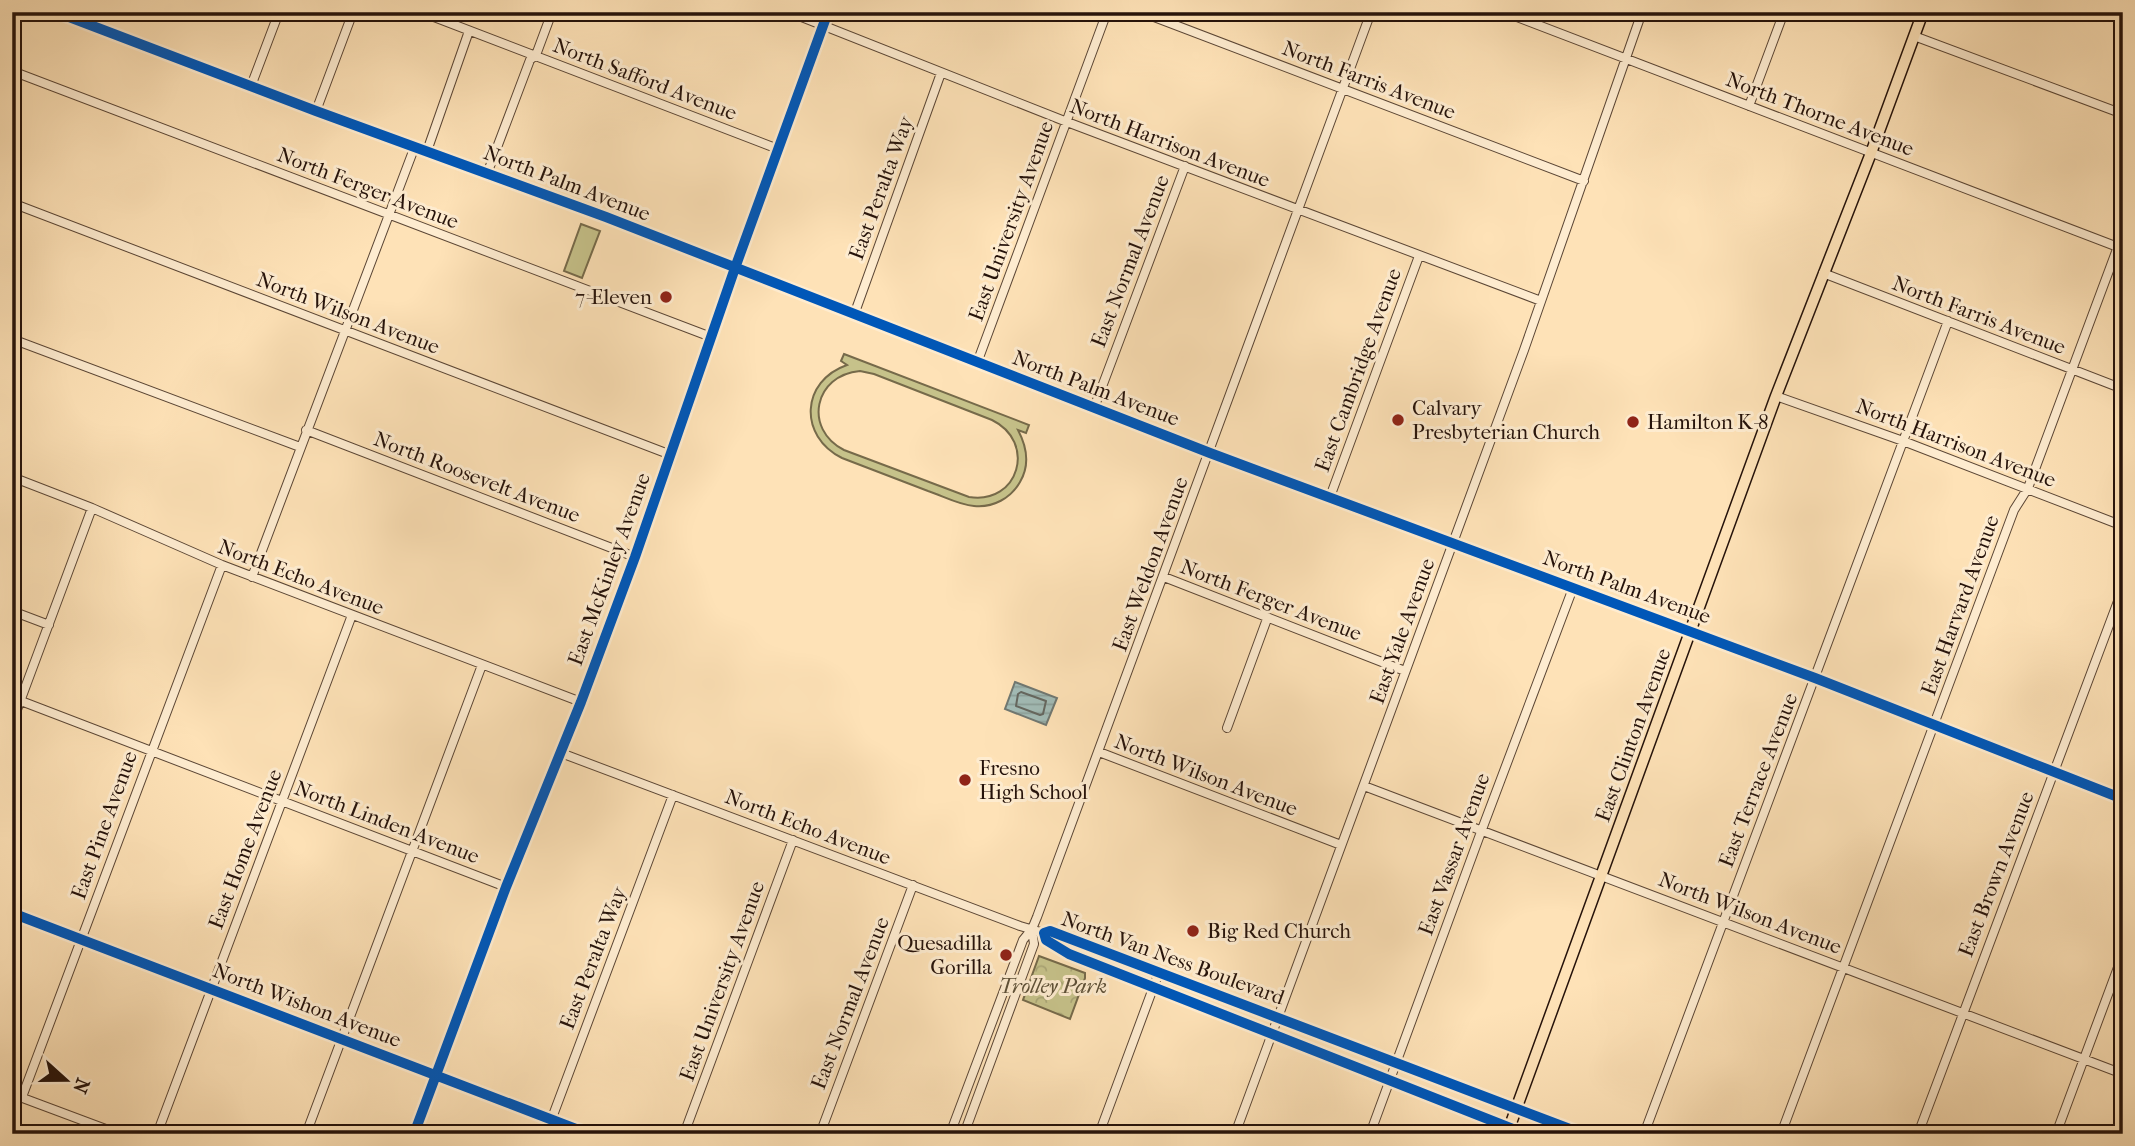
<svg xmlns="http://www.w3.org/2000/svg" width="2135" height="1146" font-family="'IM FELL French Canon',serif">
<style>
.grass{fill:#c6c28a;stroke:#766a4a;stroke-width:2;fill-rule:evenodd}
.park{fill:url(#park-crowns);stroke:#766a4a;stroke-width:2}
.water{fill:url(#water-rules);stroke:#707872;stroke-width:2}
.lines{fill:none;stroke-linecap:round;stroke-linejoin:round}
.shore{stroke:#646760;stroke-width:2}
.minor-casing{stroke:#5b4635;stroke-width:10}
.major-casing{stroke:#25120a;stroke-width:13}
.minor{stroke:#feecd0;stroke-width:8}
.major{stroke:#fee2b7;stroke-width:10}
.cycleway-casing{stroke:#feecd0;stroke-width:15}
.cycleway{stroke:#0057b8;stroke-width:10}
.poi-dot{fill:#8f2418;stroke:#feecd0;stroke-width:2.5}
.labels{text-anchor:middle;stroke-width:6;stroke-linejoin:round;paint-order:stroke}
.street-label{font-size:21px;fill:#25120a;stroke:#feecd0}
.poi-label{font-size:21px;fill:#25120a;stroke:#feecd0;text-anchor:start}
.park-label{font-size:21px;font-style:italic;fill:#5d5037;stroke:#feecd0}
</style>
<defs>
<pattern id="park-crowns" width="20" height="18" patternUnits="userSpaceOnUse" patternTransform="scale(1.75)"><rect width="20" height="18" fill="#c6c28a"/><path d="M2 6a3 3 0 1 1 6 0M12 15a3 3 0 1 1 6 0" fill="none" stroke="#aaa676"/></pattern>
<pattern id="water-rules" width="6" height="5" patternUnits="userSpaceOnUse" patternTransform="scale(1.75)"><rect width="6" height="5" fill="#a2bcb7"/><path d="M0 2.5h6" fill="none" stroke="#8ba19c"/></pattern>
</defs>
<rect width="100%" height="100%" fill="#fee2b7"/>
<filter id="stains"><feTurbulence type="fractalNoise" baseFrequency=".00286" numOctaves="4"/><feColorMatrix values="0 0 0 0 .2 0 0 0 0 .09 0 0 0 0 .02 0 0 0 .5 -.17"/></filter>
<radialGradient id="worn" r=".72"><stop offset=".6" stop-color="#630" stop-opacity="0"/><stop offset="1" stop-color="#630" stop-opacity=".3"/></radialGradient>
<path class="grass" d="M581,224L600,231L582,278L564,271Z
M844,354L1029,425L1026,433L1018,430C1027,447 1030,465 1020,482C1011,498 993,508 974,506C959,505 943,496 928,491C899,480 870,469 842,458C798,436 801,381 847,365L841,361ZM860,371L874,374L992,420C1037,442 1019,505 969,497L844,450C803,429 814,375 860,371Z"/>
<path class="park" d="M1039,956L1085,973V978L1070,1019L1023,1000Z"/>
<path class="water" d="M1015,682L1057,698L1046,725L1005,709Z"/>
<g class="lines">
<path class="shore" d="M1021,692L1046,701L1043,714L1040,715L1016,706L1018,694Z"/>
<defs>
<path id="minor" d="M421,12L778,149
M789,12L1067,122L1541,301
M1141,12L1584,181
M1504,12L2123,249
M1914,36L2123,114
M12,71L711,337
M251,86L279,12
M1749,106L1784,12
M316,111L353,12
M427,151L469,31
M487,174L530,60L536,55L552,12
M12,203L671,455
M1823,273L2123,389
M854,315L941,73
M12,339L300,447
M977,363L1107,12
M1776,396L1903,441L2123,526
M1094,408L1185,166
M306,430L635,557
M12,477L92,508L222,565L581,702
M1330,497L1419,256
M252,577L415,146
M1164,577L1405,671
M12,611L49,625
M21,701L506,887
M12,723L92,508
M1227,728L1267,619
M1099,752L1341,845
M561,753L1020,926L1044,933L1050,931L1583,1134
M1364,786L2123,1074
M1044,933L1046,940L1069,954L1526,1134
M12,1094L119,1134
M22,1097L222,565
M157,1134L352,615
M306,1134L482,665
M546,1134L673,795
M684,1134L793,840
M820,1134L913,885
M950,1134L1023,940L1032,929L1037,917L1371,12
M964,1134L1034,944L1032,929
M1099,1134L1159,972
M1235,1134L1524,350L1642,12
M1370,1134L1481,832L1573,588
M1644,1134L1948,321
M1781,1134L2014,510L2028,488L2123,233
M1918,1134L2123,588
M2056,1134L2123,954"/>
<path id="major" d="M56,12L316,111L606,217L1210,453L1815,678L2123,799
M12,913L589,1134
M414,1134L506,887L581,702L635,557L735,268L828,12
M1507,1134L1776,396L1871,153L1923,12"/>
</defs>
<use href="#minor" class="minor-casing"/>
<use href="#major" class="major-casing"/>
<use href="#minor" class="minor"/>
<use href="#major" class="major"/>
<defs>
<path id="cycleway" d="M56,12L316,111L606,217L1210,453L1815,678L2123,799
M12,913L589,1134
M414,1134L506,887L581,702L635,557L735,268L828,12
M1526,1134L1069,954L1046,940L1044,933L1050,931L1583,1134"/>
</defs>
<use href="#cycleway" class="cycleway-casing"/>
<use href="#cycleway" class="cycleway"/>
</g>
<g class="poi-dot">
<circle cx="666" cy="297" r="7"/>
<circle cx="1398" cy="420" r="7"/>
<circle cx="1633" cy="422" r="7"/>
<circle cx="965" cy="780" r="7"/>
<circle cx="1193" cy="931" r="7"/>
<circle cx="1006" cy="955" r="7"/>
</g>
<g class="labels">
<g class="street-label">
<text transform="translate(645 79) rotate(21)" y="7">North Safford Avenue</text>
<text transform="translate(1369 80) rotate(21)" y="7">North Farris Avenue</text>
<text transform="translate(1820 114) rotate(21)" y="7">North Thorne Avenue</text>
<text transform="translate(1170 143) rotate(21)" y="7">North Harrison Avenue</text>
<text transform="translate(567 183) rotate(21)" y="7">North Palm Avenue</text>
<text transform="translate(368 188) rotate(21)" y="7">North Ferger Avenue</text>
<text transform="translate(881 188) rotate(-70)" y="7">East Peralta Way</text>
<text transform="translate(1011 221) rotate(-70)" y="7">East University Avenue</text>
<text transform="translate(1130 261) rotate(-69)" y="7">East Normal Avenue</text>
<text transform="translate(348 313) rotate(21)" y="7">North Wilson Avenue</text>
<text transform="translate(1979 315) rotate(21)" y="7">North Farris Avenue</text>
<text transform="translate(1358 370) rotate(-70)" y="7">East Cambridge Avenue</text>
<text transform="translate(1096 388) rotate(21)" y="7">North Palm Avenue</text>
<text transform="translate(1956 443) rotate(21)" y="7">North Harrison Avenue</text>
<text transform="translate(477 477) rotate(21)" y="7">North Roosevelt Avenue</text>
<text transform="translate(1150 564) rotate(-70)" y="7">East Weldon Avenue</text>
<text transform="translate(609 569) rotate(-70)" y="7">East McKinley Avenue</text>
<text transform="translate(301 577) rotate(21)" y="7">North Echo Avenue</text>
<text transform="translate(1627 587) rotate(20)" y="7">North Palm Avenue</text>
<text transform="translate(1271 600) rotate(21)" y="7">North Ferger Avenue</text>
<text transform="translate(1960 605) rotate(-70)" y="7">East Harvard Avenue</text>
<text transform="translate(1402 631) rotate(-70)" y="7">East Yale Avenue</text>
<text transform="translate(1633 735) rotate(-70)" y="7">East Clinton Avenue</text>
<text transform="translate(1206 775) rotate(21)" y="7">North Wilson Avenue</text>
<text transform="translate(1758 780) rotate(-69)" y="7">East Terrace Avenue</text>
<text transform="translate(387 822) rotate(21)" y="7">North Linden Avenue</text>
<text transform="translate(104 825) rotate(-70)" y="7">East Pine Avenue</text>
<text transform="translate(808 827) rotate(21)" y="7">North Echo Avenue</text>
<text transform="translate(245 849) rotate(-69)" y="7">East Home Avenue</text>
<text transform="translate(1454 854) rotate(-70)" y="7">East Vassar Avenue</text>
<text transform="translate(1996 874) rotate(-69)" y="7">East Brown Avenue</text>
<text transform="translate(1750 913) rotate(21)" y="7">North Wilson Avenue</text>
<text transform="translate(593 958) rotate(-69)" y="7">East Peralta Way</text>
<text transform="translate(1173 958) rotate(20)" y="7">North Van Ness Boulevard</text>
<text transform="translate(722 981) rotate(-70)" y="7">East University Avenue</text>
<text transform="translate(850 1003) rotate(-69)" y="7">East Normal Avenue</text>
<text transform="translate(307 1005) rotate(21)" y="7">North Wishon Avenue</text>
</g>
<g class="poi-label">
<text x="652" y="304" text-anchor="end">7-Eleven</text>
<text x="1412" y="415">Calvary<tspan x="1412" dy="24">Presbyterian Church</tspan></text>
<text x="1647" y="429">Hamilton K-8</text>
<text x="979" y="775">Fresno<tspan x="979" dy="24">High School</tspan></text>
<text x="1207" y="938">Big Red Church</text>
<text x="992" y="950" text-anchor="end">Quesadilla<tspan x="992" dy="24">Gorilla</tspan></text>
</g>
<g class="park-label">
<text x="1053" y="993">Trolley Park</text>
</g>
</g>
<rect width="2135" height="1146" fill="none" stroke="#fee2b7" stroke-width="42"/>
<rect x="14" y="14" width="2107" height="1118" fill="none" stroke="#25120a" stroke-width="3.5"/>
<rect x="21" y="21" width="2093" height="1104" fill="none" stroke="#25120a" stroke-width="2"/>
<g transform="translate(66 1080) rotate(111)" stroke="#feecd0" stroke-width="5" paint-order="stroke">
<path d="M0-5L12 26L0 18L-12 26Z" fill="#25120a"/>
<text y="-10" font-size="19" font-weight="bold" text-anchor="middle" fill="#25120a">N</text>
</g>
<rect width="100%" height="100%" filter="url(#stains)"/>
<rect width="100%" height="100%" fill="url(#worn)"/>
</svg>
